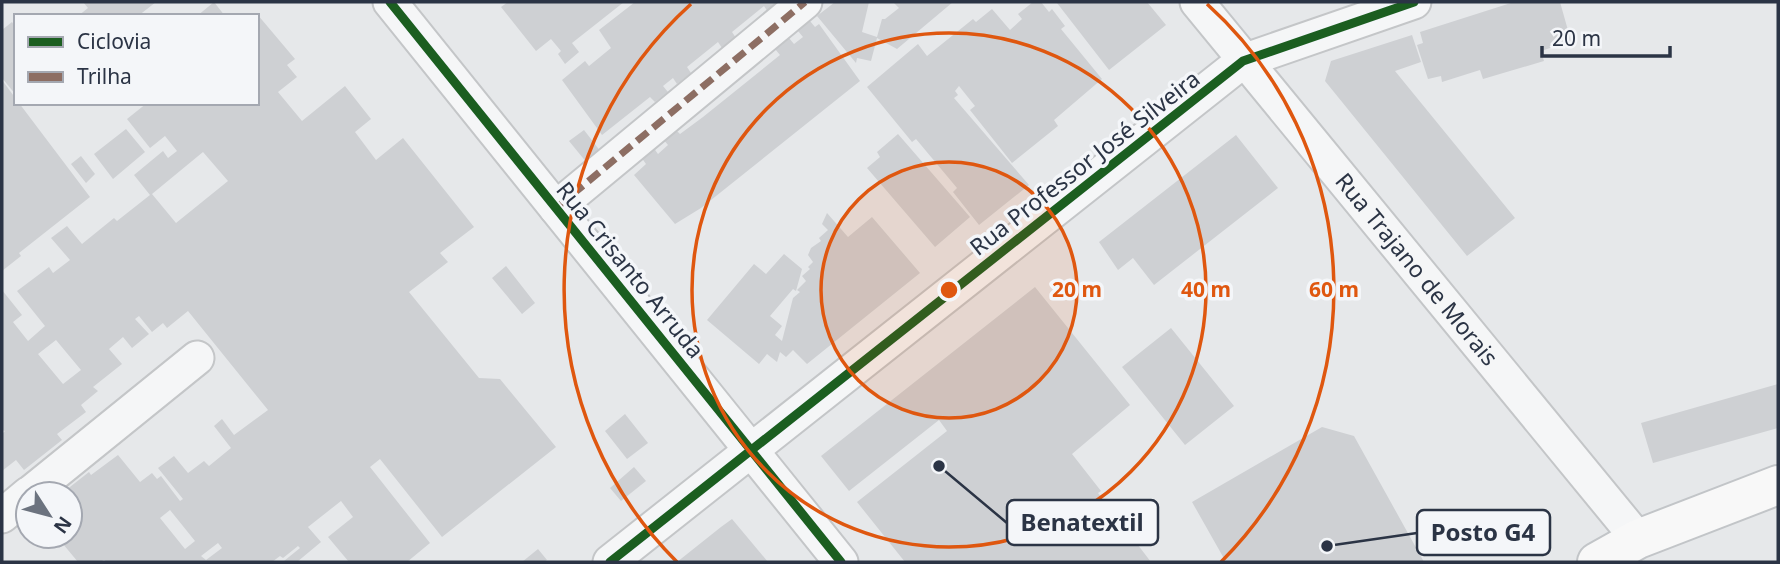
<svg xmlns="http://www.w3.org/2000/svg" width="1780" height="564" font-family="'Noto Sans',sans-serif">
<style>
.building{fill:#ced0d3;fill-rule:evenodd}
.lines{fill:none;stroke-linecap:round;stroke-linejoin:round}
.minor-casing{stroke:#c4c6c8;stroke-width:37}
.primary-casing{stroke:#c2c5c8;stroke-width:42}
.minor{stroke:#f5f6f7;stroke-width:33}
.primary{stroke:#f8f8f8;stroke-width:38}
.quiet{stroke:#8d6e63;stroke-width:7;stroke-dasharray:14 7;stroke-linecap:butt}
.cycleway-casing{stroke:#f4f6f9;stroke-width:13}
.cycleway{stroke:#1b5e20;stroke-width:9}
.ring{fill:none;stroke:#df570f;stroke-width:3.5}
.labels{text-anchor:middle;stroke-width:7;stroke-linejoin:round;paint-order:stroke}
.street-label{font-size:23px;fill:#2b3445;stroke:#f4f6f9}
.centre{fill:#df570f;stroke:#f4f6f9;stroke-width:3.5}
.ring-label{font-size:21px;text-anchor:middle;font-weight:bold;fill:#df570f;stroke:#f4f6f9;stroke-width:7;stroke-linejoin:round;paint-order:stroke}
.leader{fill:none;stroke:#2b3445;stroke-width:2.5}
.callout-dot{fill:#2b3445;stroke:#f4f6f9;stroke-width:2.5}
.callout{fill:#f4f6f9;stroke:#2b3445;stroke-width:2.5}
.callout-label{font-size:24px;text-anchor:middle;font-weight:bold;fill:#2b3445}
</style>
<rect width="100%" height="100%" fill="#e6e8ea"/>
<path class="building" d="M83,2H156L138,16H78L88,8Z
M214,2L225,16H197Z
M508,2H624L572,43L579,52L565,64L558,54L561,51L551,39L536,51L501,7Z
M635,2H781L768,12L764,6L732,32L736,38L722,48L718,42L687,67L691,73L677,84L673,78L663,86L668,92L655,102L650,97L602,135L562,80L585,61L589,66L611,48L599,30Z
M835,2H869L862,32L877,37L882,19H885L899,8L893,2H953L897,49L877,38L871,61L857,58L856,63L817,16Z
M1033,2H1041L1049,12L1052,9L1065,26L1061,29L1102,79L1054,120L1058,126L1012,163L970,110L975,106L959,86L955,91L958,95L954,98L1029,185L979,225L953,192L957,188L916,139L912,142L867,87L918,44L927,56L973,19L976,22L992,9L1010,30L1022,19L1018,14Z
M1059,2H1147L1166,25L1109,70L1057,3Z
M1514,2H1560L1571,41L1541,51L1544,61L1483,79L1480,70L1442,82L1441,76L1428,79L1417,45L1423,43L1420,32Z
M257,14L295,59L287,65L297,77L278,92L302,121L345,86L371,119L355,132L376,160L403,138L474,227L440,253L448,262L409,292L479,378L500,379L556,447L442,537L380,459L370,467L430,543L407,562H349L328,537L353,517L341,501L308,527L321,542L297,562L284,561L300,548L298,546L283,558L280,556L272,562H107L104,560L100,562H78L63,544L59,548L49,536H70V494H61L89,472L91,475L118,455L140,482L152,473L157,479L161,476L180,501L183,499L158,468L174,456L188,473L204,461L209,466L231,448L214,426L222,419L234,435L268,410L188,311L167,328L163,323L152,332L139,316L135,319L149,334L132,348L123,337L109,349L122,364L93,387L98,391L81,405L86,412L57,434L62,440L24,470L16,460L2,471V434L5,431L2,430V290L22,315L13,322L28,341L45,326L17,291L49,267L53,273L70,260L51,238L67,226L82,244L114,218L117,221L150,195L134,175L163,151L168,158L177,151L165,136L150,148L127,119L147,103H257ZM203,152L228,181L176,223L152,194ZM56,340L81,370L63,384L38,354ZM170,510L195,541L185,549L160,518ZM218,543L222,548L206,560L201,556Z
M810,21L815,27L819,24L860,81L701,208L675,224L634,175L646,164L641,157L653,147L658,154L668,145L663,139L675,129L680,134L703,117L780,55L775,49L789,38L794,44L803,37L798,31Z
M12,22L16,28V65L13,67L16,71V95L2,78V30Z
M1412,35L1421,62L1395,71L1515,218L1467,256L1325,81L1331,61Z
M2,80L16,99V103H19L90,197L19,253L21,256L2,271Z
M126,129L145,152L113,179L94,154Z
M584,130L601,152L587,163L569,141Z
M898,134L970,217L935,247L867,168L880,157L877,152Z
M1236,135L1278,188L1154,285L1133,258L1118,270L1099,242Z
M81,156L95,174L86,183L71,164Z
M827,213L848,237L872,217L920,273L807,364L793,350L786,357L780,352L777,362L767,354L759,364L707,320L754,264L766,274L784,254L802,269L796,291L793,289L770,316L782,326L775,335L782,341L793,298L800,292L797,290L806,281L802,276L810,269L808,267L813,262L808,255L811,248L821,241L819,238L828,230L822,224Z
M506,266L535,303L522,314L492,278Z
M1035,287L1130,405L1072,454L1101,491L1098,493L1151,562H905L857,502L947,431L939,420L849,491L821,456Z
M1171,328L1234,406L1185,445L1122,367Z
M1778,384V428L1653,463L1641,423Z
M625,414L648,443L627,459L605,431Z
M1322,427L1354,436L1424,562H1226L1192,502Z
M634,467L646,481L621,501L610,488Z
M732,519L768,562H677L721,527Z
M538,549L547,560L544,562H522Z"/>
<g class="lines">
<defs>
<g id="minor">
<path d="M390,2L841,562"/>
<path id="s1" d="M1197,2L1638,539"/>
<path d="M556,208L805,2"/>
<path d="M29,494L197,358"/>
<path d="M2,516L28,494"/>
<path d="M610,562L1243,61L1414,2"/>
</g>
<path id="primary" d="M1597,562L1638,539L1778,485"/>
</defs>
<use href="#minor" class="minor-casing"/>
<use href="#primary" class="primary-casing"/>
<use href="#minor" class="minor"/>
<use href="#primary" class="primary"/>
<path class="quiet" d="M556,208L805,2"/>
<defs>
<path id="cycleway" d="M390,2L841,562
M610,562L1243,61L1414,2"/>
</defs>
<use href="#cycleway" class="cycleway-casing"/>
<use href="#cycleway" class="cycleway"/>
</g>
<circle cx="949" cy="290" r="128" fill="#df570f" fill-opacity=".12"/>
<g class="ring">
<circle cx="949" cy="290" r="128"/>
<circle cx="949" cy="290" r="257"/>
<path d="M677 562A385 385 0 0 1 691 4M1207 4A385 385 0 0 1 1221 562"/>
</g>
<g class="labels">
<g class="street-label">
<text transform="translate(1085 163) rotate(-38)" y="8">Rua Professor José Silveira</text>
<text transform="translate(630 270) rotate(51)" y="8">Rua Crisanto Arruda</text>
<text dy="8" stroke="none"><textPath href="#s1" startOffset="346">Rua Trajano de Morais</textPath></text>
</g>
</g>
<circle cx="949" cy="290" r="10" class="centre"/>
<g class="ring-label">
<text x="1077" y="297">20 m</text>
<text x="1206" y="297">40 m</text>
<text x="1334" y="297">60 m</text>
</g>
<path class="leader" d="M939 466L1007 523M1327 546L1417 533"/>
<g class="callout-dot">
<circle cx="939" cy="466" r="7"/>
<circle cx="1327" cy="546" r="7"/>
</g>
<g class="callout">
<rect x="1007" y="500" width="151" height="45" rx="7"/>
<rect x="1417" y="510" width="133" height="45" rx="7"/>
</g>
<g class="callout-label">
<text x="1082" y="531">Benatextil</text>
<text x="1483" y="541">Posto G4</text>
</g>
<rect width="1780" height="564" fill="none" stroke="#2b3445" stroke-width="7"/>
<rect x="14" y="14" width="245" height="91" fill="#f4f6f9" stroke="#a4a8b1" stroke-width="2"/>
<rect x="28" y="37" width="35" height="10" fill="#1b5e20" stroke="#a4a8b1" stroke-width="2"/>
<text x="77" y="49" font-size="21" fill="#2b3445">Ciclovia</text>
<rect x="28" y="72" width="35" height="10" fill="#8d6e63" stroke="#a4a8b1" stroke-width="2"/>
<text x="77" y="84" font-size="21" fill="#2b3445">Trilha</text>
<g transform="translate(49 515) rotate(126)"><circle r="33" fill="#f4f6f9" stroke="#a4a8b1" stroke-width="2"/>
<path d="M0-5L12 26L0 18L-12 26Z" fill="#6c737f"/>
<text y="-10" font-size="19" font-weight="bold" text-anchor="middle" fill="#2b3445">N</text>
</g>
<path d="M1542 46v10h128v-10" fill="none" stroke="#2b3445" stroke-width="3.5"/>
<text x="1552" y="46" font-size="21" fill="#2b3445" stroke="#f4f6f9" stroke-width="5" paint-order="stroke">20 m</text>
</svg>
